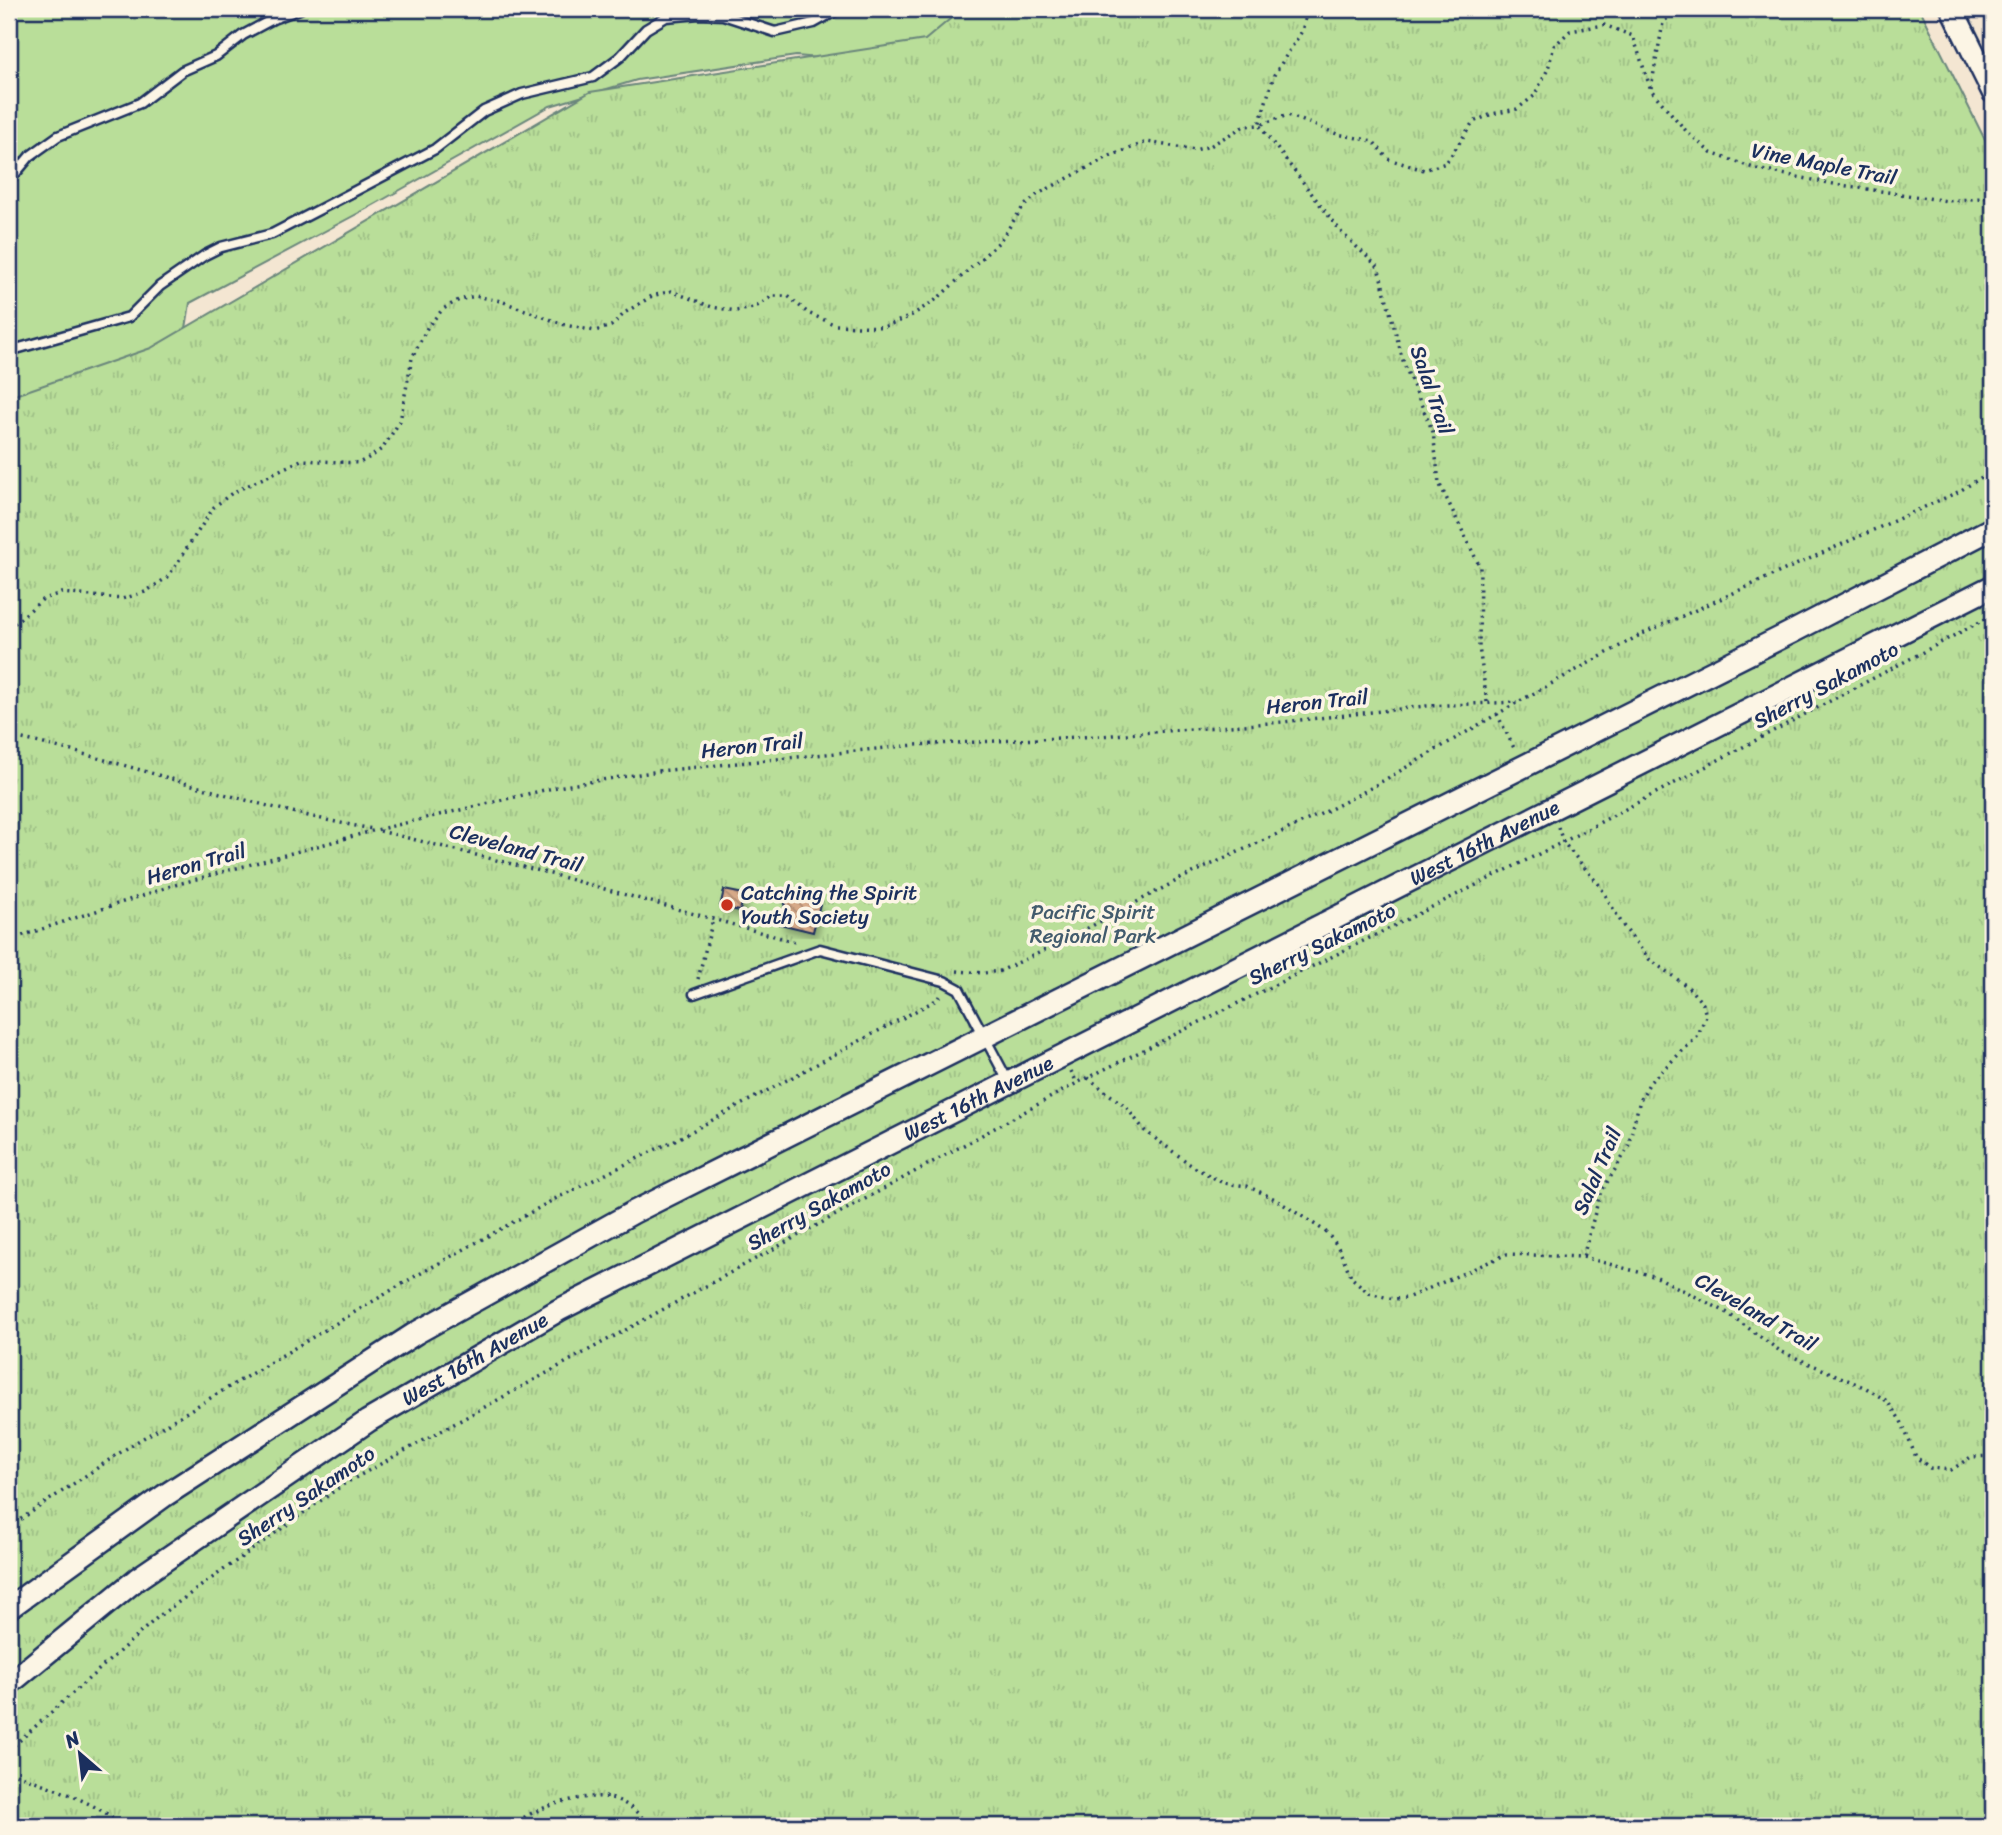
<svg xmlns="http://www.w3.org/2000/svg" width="2002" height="1835" font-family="Sriracha,sans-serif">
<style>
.grass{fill:#b9de99;stroke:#6a867c;stroke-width:2}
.park{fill:url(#park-tufts);stroke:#6a867c;stroke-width:2}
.building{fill:url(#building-back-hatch);stroke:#1b2f5e;stroke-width:2;filter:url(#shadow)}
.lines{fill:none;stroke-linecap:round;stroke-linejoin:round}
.lane-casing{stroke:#1b2f5e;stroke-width:13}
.secondary-casing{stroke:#1b2f5e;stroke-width:26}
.path{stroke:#1b2f5e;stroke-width:3.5;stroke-dasharray:2 5;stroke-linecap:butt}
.lane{stroke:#fcf5e5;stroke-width:8}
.secondary{stroke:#fcf5e5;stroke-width:21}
.poi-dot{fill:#c8321e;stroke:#fcf5e5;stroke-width:2.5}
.labels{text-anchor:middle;stroke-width:7;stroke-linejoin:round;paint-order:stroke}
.street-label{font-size:21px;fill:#1b2f5e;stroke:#fcf5e5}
.poi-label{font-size:21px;fill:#1b2f5e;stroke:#fcf5e5;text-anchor:start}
.park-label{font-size:21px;fill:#425b6d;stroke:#fcf5e5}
</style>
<defs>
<pattern id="park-tufts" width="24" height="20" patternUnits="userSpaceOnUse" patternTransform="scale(1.75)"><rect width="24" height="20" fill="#b9de99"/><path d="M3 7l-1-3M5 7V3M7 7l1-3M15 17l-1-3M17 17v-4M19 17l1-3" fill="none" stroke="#9ebf86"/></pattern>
<pattern id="building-back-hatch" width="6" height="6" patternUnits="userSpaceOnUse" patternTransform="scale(1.75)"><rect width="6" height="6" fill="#d6a987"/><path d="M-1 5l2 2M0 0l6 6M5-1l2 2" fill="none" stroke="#ad8a72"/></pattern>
<filter id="shadow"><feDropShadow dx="3.5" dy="6" stdDeviation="3.5" flood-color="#0004"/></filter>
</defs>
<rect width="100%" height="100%" fill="#f4e6d2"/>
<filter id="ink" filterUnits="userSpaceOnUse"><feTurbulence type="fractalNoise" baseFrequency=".0143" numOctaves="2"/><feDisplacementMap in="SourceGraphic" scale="14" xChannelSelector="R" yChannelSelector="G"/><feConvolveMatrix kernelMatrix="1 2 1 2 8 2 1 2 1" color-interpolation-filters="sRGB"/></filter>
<g filter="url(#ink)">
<path class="grass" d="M9,9H1003L877,63L796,56L637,80L550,106L370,207L190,303L181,360L9,428Z"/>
<path class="park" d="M962,9H1920L1993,156V1826H9V397L151,348L590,92L925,40Z"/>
<path class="building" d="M724,890L744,894L740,911L720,907Z
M787,896L820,904L813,932L780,924Z"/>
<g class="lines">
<defs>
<path id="lane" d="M9,181L30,156L58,136L140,103L182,71L216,56L243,35L273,19L300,9
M9,351L129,317L160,286L205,255L221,247L272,234L353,192L435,149L484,111L522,94L593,77L620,57L646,29L666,17L699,14L723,15L775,32L814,23L839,9
M694,994L820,949L944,981L959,989L1008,1081"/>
<g id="secondary">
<path d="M1952,9L1993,92"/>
<path d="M9,1608L164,1496L416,1333L634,1212L1792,632L1993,528"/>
<path id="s1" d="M9,1684L137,1579L368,1421L559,1310L1993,586"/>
</g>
</defs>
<use href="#lane" class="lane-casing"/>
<use href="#secondary" class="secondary-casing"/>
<path class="path" d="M1651,88L1663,23L1676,9
M9,628L43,599L61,593L122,599L145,592L168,577L214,507L232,493L301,460L359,463L372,456L383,448L400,421L412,358L428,326L443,309L459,300L475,296L501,301L565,325L595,331L611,326L626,312L652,296L671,291L712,307L736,311L754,308L773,296H788L808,313L836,325L883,327L909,317L937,299L999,242L1023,207L1038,194L1110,156L1147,142L1195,150L1210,146L1244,126L1259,125L1274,75L1302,31L1308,9
M1487,702L1479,647L1480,567L1439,483L1433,432L1404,364L1378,267L1342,233L1259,125L1288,115L1337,134L1373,141L1388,159L1424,170L1446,163L1473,122L1492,114L1517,109L1534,96L1548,69L1554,46L1570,31L1604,25L1633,36L1651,90L1687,132L1711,153L1756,169L1834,184L1947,201L1993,197
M1497,714L1514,748
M9,736C131,762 249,808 373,829
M1558,827L1563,842L1600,886L1624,927L1649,959L1688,987L1703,1004L1706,1016L1697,1037L1650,1082L1640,1100L1627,1150L1600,1194L1583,1257
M380,831L540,871L799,943
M9,940L171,886L376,830L557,787L659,771L915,745L1100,736L1283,722L1426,706L1517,702
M957,971L984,973L1000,971L1054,946L1182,878L1325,812L1369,789L1518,702L1640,635L1958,492L1993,470
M698,979L713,919
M1071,1071L1077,1083
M1088,1078L1126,1107L1145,1131L1194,1167L1223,1183L1247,1186L1275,1199L1325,1231L1337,1245L1352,1278L1369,1293L1393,1299L1407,1298L1507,1254L1583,1257L1657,1277L1726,1312L1780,1351L1866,1388L1887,1401L1901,1421L1916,1457L1930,1468L1951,1470L1971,1457L1993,1456
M9,1527L133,1444L414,1277L553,1200L679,1138L938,999L940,994
M9,1750L159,1616L344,1484L1077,1083L1563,842L1993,615
M9,1772C50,1786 90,1800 125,1826
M513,1826C530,1808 586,1792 611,1798C627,1802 640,1814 650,1826"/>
<use href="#lane" class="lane"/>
<use href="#secondary" class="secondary"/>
</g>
</g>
<circle class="poi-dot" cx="727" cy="905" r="7"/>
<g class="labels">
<g class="street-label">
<text transform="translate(1824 164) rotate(11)" y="7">Vine Maple Trail</text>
<text transform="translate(1432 390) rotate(71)" y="7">Salal Trail</text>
<text transform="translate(1826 685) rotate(-28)" y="7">Sherry Sakamoto</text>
<text transform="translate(1317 702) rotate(-6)" y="7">Heron Trail</text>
<text transform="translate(752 746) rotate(-6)" y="7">Heron Trail</text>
<text dy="7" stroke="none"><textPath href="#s1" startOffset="1703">West 16th Avenue</textPath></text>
<text transform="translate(516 848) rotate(15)" y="7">Cleveland Trail</text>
<text transform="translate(196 864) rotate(-16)" y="7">Heron Trail</text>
<text transform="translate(1322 944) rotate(-26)" y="7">Sherry Sakamoto</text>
<text dy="7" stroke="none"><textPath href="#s1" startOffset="1136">West 16th Avenue</textPath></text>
<text transform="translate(1597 1171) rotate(-67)" y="7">Salal Trail</text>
<text transform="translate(819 1206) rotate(-29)" y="7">Sherry Sakamoto</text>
<text transform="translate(1756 1312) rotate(30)" y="7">Cleveland Trail</text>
<text dy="7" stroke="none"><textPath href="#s1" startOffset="569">West 16th Avenue</textPath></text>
<text transform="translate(306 1496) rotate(-34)" y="7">Sherry Sakamoto</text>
</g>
<g class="poi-label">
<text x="741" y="900">Catching the Spirit<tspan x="741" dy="24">Youth Society</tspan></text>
</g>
<g class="park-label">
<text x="1093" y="919">Pacific Spirit<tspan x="1093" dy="24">Regional Park</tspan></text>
</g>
</g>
<rect width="2002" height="1835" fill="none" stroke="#fcf5e5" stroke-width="35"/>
<rect x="18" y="18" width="1967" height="1800" fill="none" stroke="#1b2f5e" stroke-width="2.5" filter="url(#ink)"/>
<g transform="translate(80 1754) rotate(332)" stroke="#fcf5e5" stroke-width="5" paint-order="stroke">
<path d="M0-5L12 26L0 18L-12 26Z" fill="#1b2f5e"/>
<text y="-10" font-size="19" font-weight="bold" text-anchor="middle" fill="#1b2f5e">N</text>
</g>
</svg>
